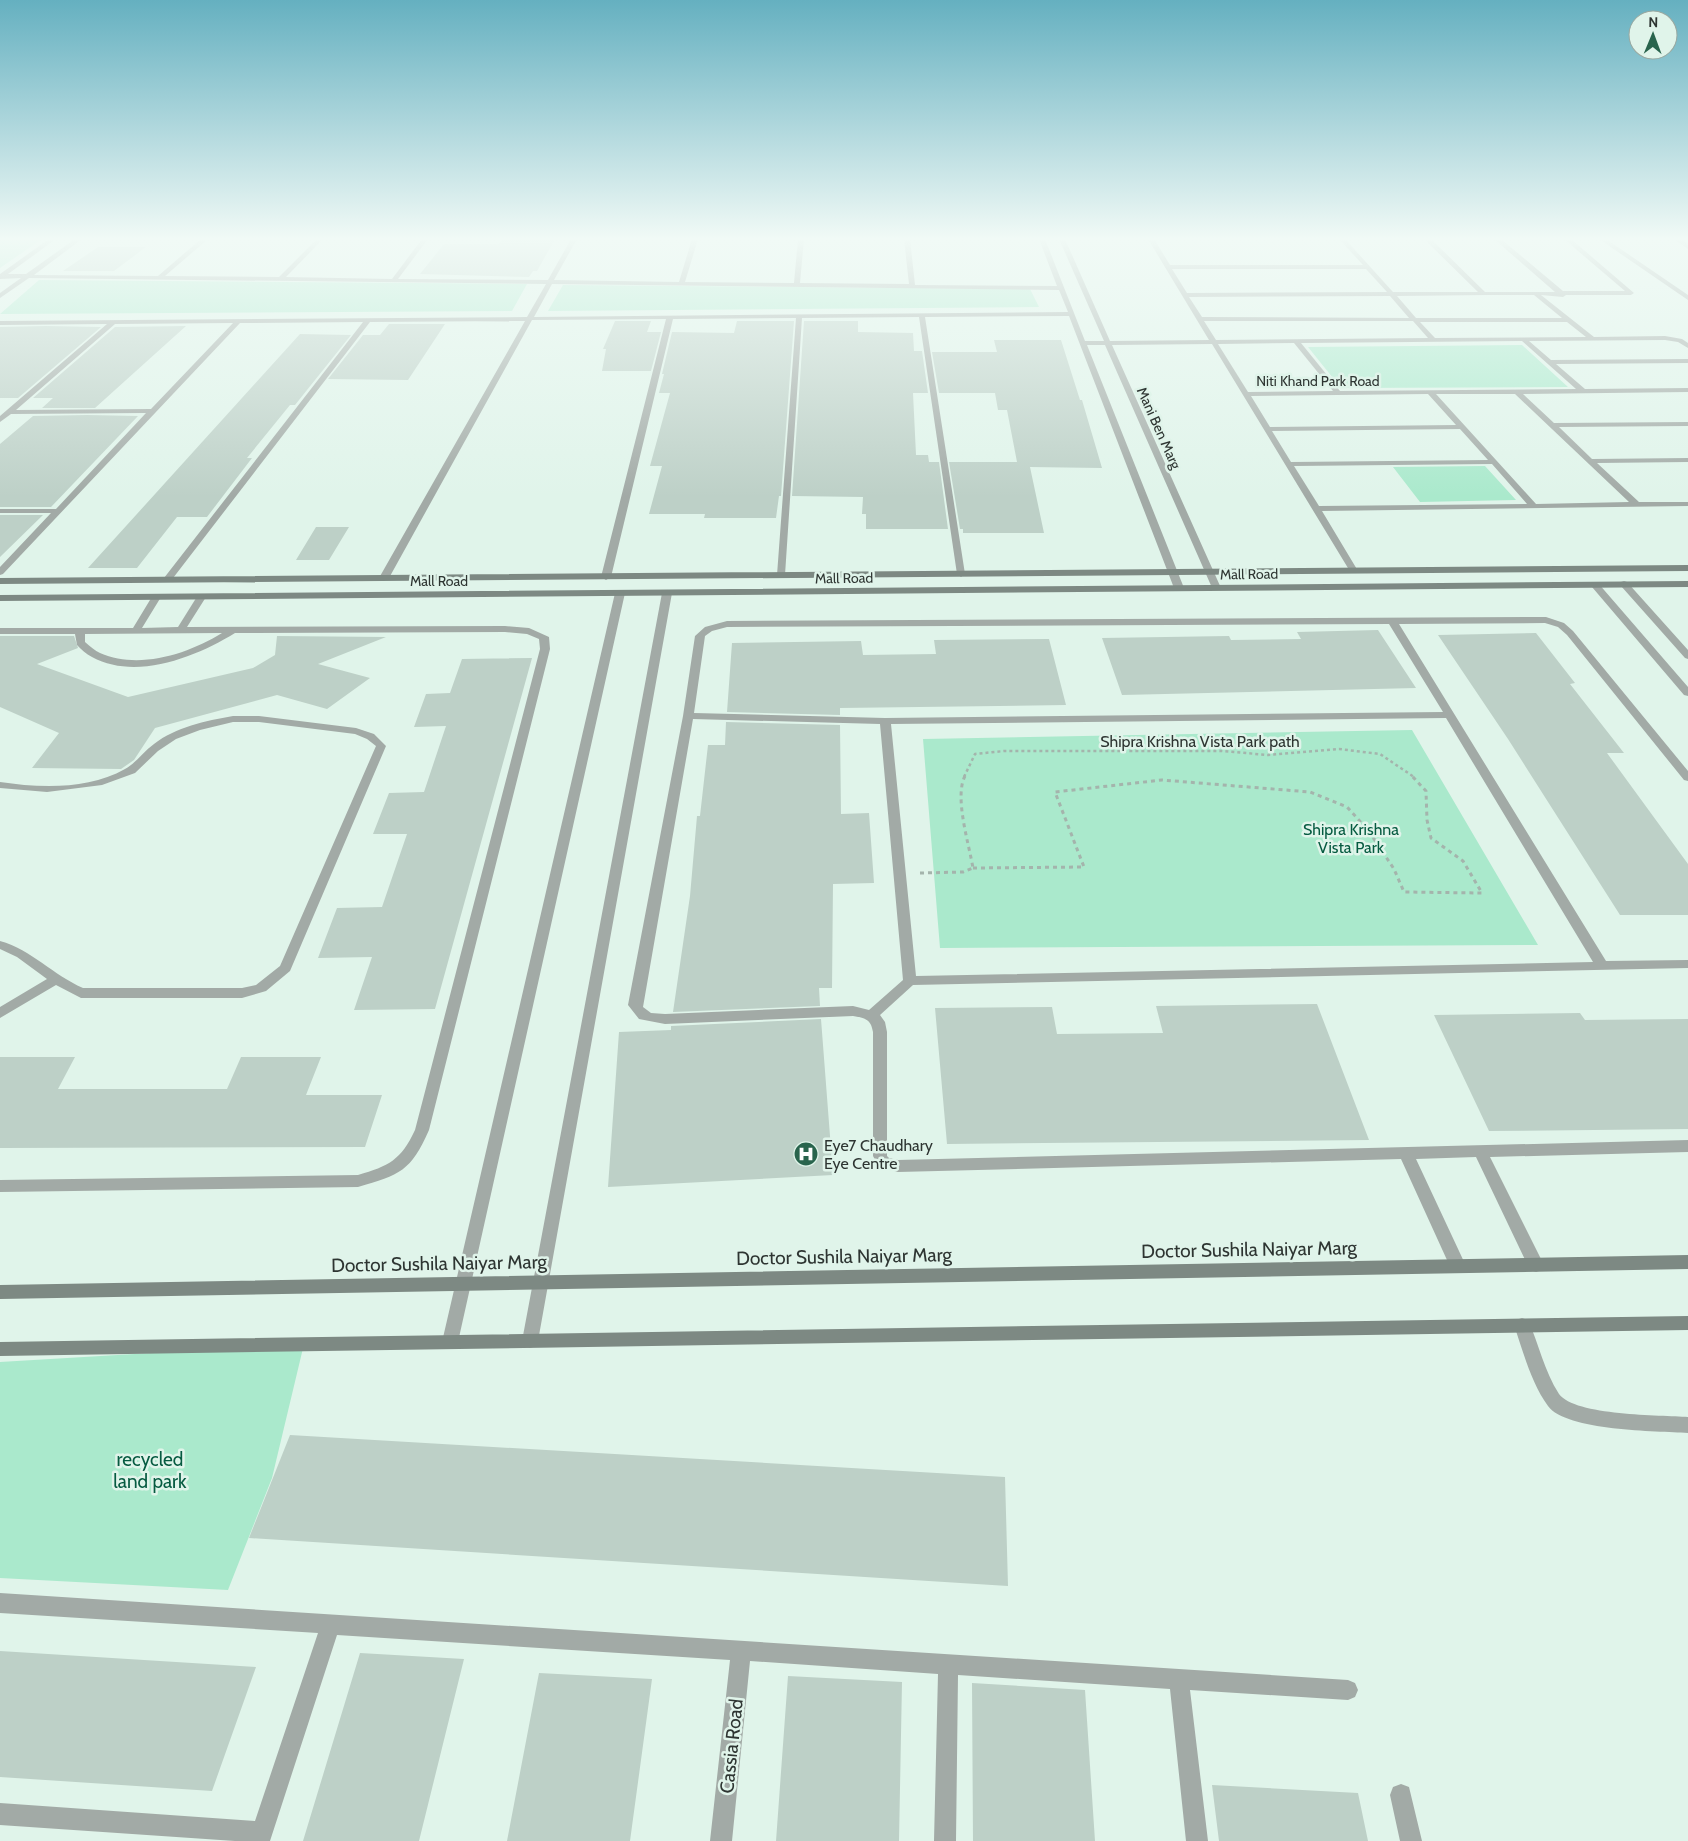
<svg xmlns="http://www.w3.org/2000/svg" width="1688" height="1841" font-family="Cabin,sans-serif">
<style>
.green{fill:#aae9cc}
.building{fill:#bdd0c7}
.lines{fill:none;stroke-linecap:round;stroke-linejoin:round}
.path-far1{stroke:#a4b4ac;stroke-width:2.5;stroke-dasharray:3 3;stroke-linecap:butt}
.path{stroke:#a4b4ac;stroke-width:3;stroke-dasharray:4 4;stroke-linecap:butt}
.street{fill:#a2aaa6;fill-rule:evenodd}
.secondary{fill:#7d8983;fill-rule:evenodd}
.labels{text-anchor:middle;stroke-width:5;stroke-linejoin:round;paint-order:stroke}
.far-street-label{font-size:14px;fill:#2e3532;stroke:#e0f4ea}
.street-label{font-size:16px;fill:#2e3532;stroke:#e0f4ea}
.park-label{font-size:16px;fill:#065b41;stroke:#e0f4ea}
.poi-label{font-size:16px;fill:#2e3532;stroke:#e0f4ea;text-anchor:start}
.near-street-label{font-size:19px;fill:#2e3532;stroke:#e0f4ea}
.near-park-label{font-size:19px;fill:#065b41;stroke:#e0f4ea}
</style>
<rect width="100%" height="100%" fill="#e0f4ea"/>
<path class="green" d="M0,239H42L0,268Z
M39,280L527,284L512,311L0,314Z
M563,285L1030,289L1039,307L548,311Z
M1522,345L1568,387L1341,388L1308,347Z
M1485,466L1516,500L1420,502L1393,467Z
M1412,730L1538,945L940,948L923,739Z
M304,1344L272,1478L228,1590L0,1578V1362Z"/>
<path class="building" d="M503,239H555L537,271H533L529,277L420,274L444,244H499Z
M98,247H146L114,271H63Z
M615,321H651L647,332H661L651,371H602L606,349H603Z
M737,321H794L781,496H779L776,518H704L705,514H649L662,466H650L670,393H659L664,374H662L672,332L734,333Z
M804,321H858V332L913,333L914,351H922L928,393H913L916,455H928L929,462H939L948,529H866V514H862L863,497L792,496Z
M389,324H445L408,380L328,379L363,335H380Z
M46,326L101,327L18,398H0V327Z
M186,326L95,408H42L53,398H33L115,327Z
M300,334L351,335L295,405H290L247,458H252L207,517H177L137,568H88Z
M994,340H1061L1080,400H1082L1102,468L1030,467L1044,533H963V529H960L949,462H1017L1007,410H998L995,393H939L932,352H997Z
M33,416L87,415L138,416L51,507H0V444Z
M0,515H43L0,557Z
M316,527H349L329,560H296Z
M1378,630L1416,688L1122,695L1102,638L1229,636L1231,640L1301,639L1297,632Z
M1536,633L1575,683L1570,684L1624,753H1607L1688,864V915H1620L1508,739L1438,635Z
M0,636H74L78,648L37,664L128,697L253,668L275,655L277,636L386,637L318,664L370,678L327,709L277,695L155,728L134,760L121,769L32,768L59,733L0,707Z
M1049,639L1066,705L840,708V715L727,712L732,643L861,641L863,655L936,654L934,640Z
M532,658L435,1009L354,1010L372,957L318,958L337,908L382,907L407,834H373L389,793L424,792L446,726L414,727L426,694L450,693L462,659Z
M726,722L840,725L841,814L869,813L874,883L833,884L832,988H819L820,1006L673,1012L690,896L697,816H700L708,745H725Z
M1317,1004L1369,1140L947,1144L935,1008L1052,1007L1057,1034L1163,1033L1156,1006Z
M1580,1013L1585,1020L1688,1019V1129L1489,1131L1434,1015Z
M821,1019L833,1175L608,1187L619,1032L671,1030V1026Z
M0,1057H75L58,1089H227L241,1057H321L306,1095H382L365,1147L0,1148Z
M290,1435L1005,1477L1008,1586L249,1538Z
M0,1651L256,1667L212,1791L0,1777Z
M360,1653L464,1659L419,1841H303Z
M539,1673L652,1679L630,1841H507Z
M788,1676L902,1682L899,1841H776Z
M972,1683L1085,1690L1095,1841H973Z
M1212,1785L1358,1793L1368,1841H1219Z"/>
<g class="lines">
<path class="path-far1" d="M964,777L975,754L1004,751H1222L1268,755L1339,749L1380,754L1414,777"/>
<path class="path" d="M965,776C954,797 969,844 973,868
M973,868L1084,867L1055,792L1162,780L1310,792L1347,807L1368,830L1394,869L1404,892L1482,893L1463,861L1431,838L1427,820L1426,791L1412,776
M920,873L963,872L973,868"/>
<path class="street" d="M49,239H56L8,274H26L75,239H82L34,275L158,276L201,239H208L165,276L279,277L317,239H323L286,277L392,279L422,239H428L398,279L548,280L571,239H577L554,280L679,282L692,239H698L685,282L794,283L798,239H804L800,283L909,284L904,239H910L915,285L1057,286L1039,239H1045L1085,341H1104L1059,239H1065L1110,341L1209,340L1148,239H1154L1170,265H1363L1339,239H1345L1393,292H1478L1424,239H1431L1485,292H1555L1494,239H1501L1563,291H1625L1564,239H1571L1634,293L1631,295H1566L1563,297L1541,295L1594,337L1665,336L1682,339L1688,343V348L1678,342L1665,340L1529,341L1551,360L1688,359V363L1556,364L1585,389L1688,388V392L1523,394L1554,423L1688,422V426L1559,427L1592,459L1688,458V462L1597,463L1639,502H1688V506L1322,511L1358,571L1351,573L1212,344L1112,345L1221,588L1213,590L1105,345H1087L1184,588L1179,591L1174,588L1069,316L925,317L965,574L961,577L957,574L919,317L802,318L785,575L781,578L777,575L796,318L673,319L611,577L606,580L601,577L666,319L532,320L389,578L384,581L379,578L525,321L370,322L170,582H164V578L363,322L240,323L3,574L0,575V567L51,513H0V509H56L146,413L11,414L0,422V416L107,324L0,325V321L527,317L546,284L29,278L0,298V293L21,278L0,279V274ZM1172,269H1366L1387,292L1187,293ZM552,284L1059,290L1068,312L534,317ZM1488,295H1534L1562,318H1416L1397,296ZM1390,296L1409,318L1202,317L1189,297ZM1204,321H1413L1428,338L1216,340ZM1420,322H1567L1586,337L1435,338ZM233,323L151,409L16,410L115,324ZM1522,341L1576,389L1340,391L1301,343ZM1294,343L1333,391L1248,392L1218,344ZM1428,394L1456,425L1270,427L1251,396ZM1436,394H1515L1629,502L1536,504ZM1460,429L1488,460L1291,462L1272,431ZM1492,464L1527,504L1319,506L1294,466Z
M1599,239H1606L1688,295V300Z
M1674,239H1681L1688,244V249Z
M1624,581L1627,582L1688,650V659L1685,658L1621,586V582Z
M1595,582L1598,583L1688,687V696L1684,695L1592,587V583Z
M620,590L625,593L458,1342L456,1347L450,1349L444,1347L442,1342L615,593Z
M667,590L672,593L538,1341L536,1346L530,1348L524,1346L522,1341L662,593Z
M156,594L161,597L142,628L178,627L198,595L201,594L206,597L187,627L505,626L529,628L549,637L550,649L429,1130C411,1171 400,1175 358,1187L0,1192V1180L358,1175C389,1166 401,1160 415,1130L540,649L539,639L527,634L505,632L235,633C196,657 136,681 92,657C86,654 81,649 77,645L75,634H0V628H133L153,595ZM222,633C188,654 139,670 100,653C95,651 90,646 85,642V634Z
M1546,617L1564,623L1573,631L1688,771V781L1684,780L1567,635L1558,627L1545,623L1399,624L1606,961L1688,960V968L913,985L880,1015L885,1022L887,1032V1156L889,1158L898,1160L1688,1140V1152L1490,1157L1544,1265L1542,1270L1536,1272L1530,1270L1476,1157L1416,1159L1466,1266L1464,1271L1458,1273L1452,1271L1401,1159L898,1172L879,1167L873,1156V1032C871,1019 865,1018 853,1016L665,1024L639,1019L628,1005L683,716L695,636L705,627L727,621ZM1389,624L1443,712L885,718L694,713L705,636L712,631L727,627ZM1446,718L1593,962L916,976L891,724ZM693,719L880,724L903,980L869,1010L853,1006L665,1014L651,1013L643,1007Z
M233,716H259L356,728L374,734L386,746L290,971L266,991L242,998H81L56,985L0,1018V1007L47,979L17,957L0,949V941C32,950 53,975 83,988H242L256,985L280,966L376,746L367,739L355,734L259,722H233L200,730L176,739L158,751L135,773L102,785L47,792L0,788V782C40,788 88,790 125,769C136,763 143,752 154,744C176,727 205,721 233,716Z
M1522,1318L1528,1320C1539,1344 1544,1371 1559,1394C1575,1416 1661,1415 1688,1417V1433C1657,1431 1566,1431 1548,1406C1531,1383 1523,1351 1514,1325L1516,1320Z
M0,1593L1348,1680L1355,1683L1358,1690L1355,1697L1348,1700L1190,1690L1208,1841H1186L1170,1689L958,1675L956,1841H934L938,1674L750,1661L732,1841H710L730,1660L337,1635L270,1841H235L0,1825V1803L255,1821L318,1633L0,1613Z
M1401,1784L1409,1787L1422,1841H1400L1390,1795L1393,1787Z"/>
<path class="secondary" d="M1688,565V571L0,584V578Z
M1688,581V587L0,601V595Z
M1688,1255V1269L0,1299V1285Z
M1688,1316V1330L0,1356V1342Z"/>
</g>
<linearGradient id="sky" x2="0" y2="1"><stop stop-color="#65b0c0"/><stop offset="0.48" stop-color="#f1faf6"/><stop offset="1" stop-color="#f1faf6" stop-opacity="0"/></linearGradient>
<rect width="1688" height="497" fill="url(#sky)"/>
<defs>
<symbol id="hospital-disc" viewBox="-11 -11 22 22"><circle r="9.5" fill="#29644d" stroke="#e0f4ea"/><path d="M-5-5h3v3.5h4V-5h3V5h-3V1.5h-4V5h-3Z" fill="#fff"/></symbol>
</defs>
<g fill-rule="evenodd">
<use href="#hospital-disc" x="792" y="1140" width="28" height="28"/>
</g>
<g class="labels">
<g class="far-street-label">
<text x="1318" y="386">Niti Khand Park Road</text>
<text transform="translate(1159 428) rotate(66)" y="5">Mani Ben Marg</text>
<text transform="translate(1249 574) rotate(-1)" y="5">Mall Road</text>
<text transform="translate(844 578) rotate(-1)" y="5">Mall Road</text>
<text x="439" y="586">Mall Road</text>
</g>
<g class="street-label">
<text x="1200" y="747">Shipra Krishna Vista Park path</text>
</g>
<g class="park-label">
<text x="1351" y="835">Shipra Krishna<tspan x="1351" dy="18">Vista Park</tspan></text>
</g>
<g class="poi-label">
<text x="824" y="1151">Eye7 Chaudhary<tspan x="824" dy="18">Eye Centre</tspan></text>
</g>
<g class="near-street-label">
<text transform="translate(1249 1249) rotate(-1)" y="7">Doctor Sushila Naiyar Marg</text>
<text transform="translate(844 1256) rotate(-1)" y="7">Doctor Sushila Naiyar Marg</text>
<text transform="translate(439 1263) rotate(-1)" y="7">Doctor Sushila Naiyar Marg</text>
<text transform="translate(731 1746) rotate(-84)" y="7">Cassia Road</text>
</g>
<g class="near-park-label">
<text x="150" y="1466">recycled<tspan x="150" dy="22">land park</tspan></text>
</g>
</g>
<g transform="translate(1653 35) rotate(1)"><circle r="24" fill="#e0f4ea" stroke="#99a8a0"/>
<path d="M0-4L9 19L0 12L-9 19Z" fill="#29644d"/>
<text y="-8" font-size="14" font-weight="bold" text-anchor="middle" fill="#2e3532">N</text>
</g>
</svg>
